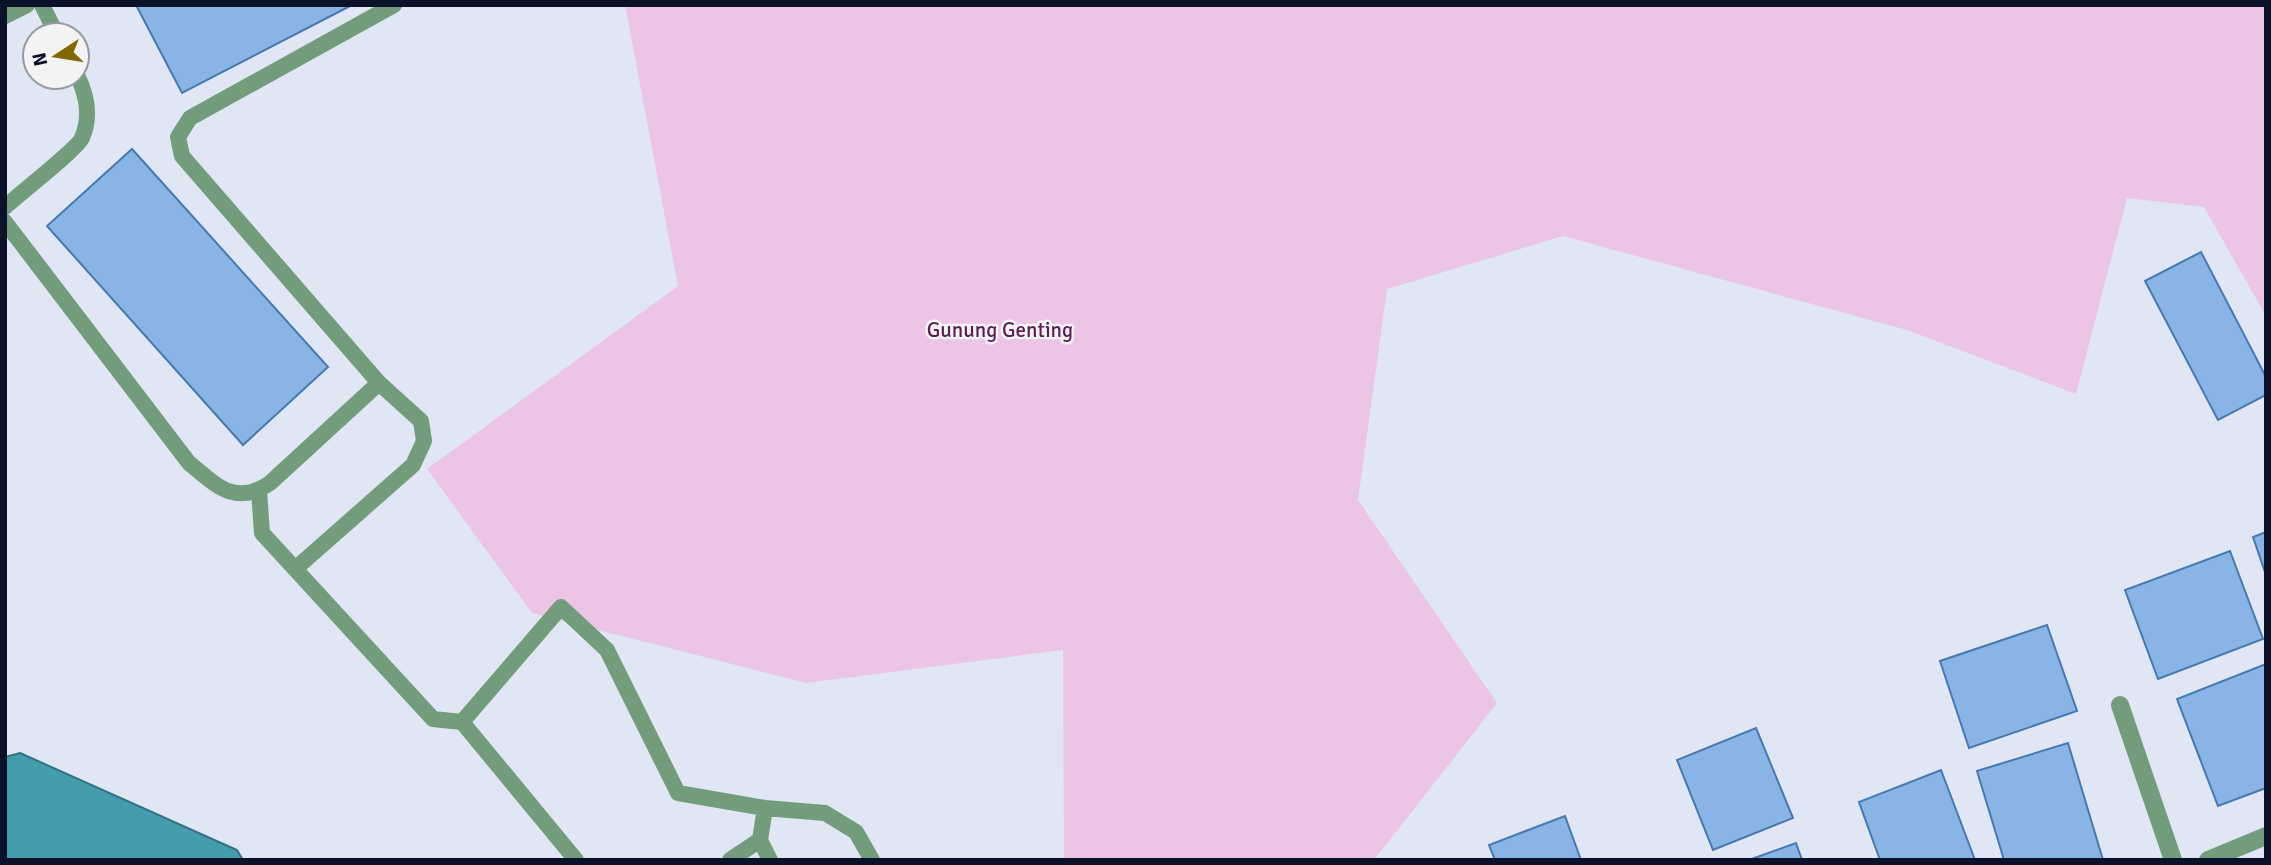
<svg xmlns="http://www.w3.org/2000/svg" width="2271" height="865" font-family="Signika,sans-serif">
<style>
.green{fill:#ecc4e6}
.water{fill:#449cac;stroke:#337285;stroke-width:2}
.building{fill:#88b5e6;stroke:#4779af;stroke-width:2}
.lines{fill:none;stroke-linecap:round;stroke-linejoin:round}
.service{stroke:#729c7c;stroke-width:16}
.minor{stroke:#729c7c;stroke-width:18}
.labels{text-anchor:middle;stroke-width:5;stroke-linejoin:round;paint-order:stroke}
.park-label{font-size:21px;fill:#5b1d55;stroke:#f3f3f3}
</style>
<rect width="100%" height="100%" fill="#e1e6f4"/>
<path class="green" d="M625,5H2266V316L2204,207L2127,198L2076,394L1907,330L1563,236L1387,289L1358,500L1497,703L1374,860H1064L1063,650L806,683L532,613L427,469L678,286Z"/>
<path class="water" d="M20,753L237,850L243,860H5V757Z"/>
<path class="building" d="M136,5H352L182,93Z
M132,149L328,367L243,445L47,226Z
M2201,252L2266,377V395L2218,420L2145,281Z
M2266,532V575L2253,537Z
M2230,551L2263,639L2158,679L2125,590Z
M2047,625L2077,711L1969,748L1940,661Z
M2266,664V788L2218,806L2177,699Z
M1756,728L1793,818L1713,850L1677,760Z
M2068,743L2103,860H2004L1977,771Z
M1941,770L1975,860H1880L1859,802Z
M1565,816L1581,860H1495L1489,845Z
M1796,843L1802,860H1749Z"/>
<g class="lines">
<path class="service" d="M42,5L57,35
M5,16L27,5
M5,207C18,195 77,149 82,138C91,117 87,95 77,75
M5,222L189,463C216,485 235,507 270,483L379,383
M259,491L262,533L433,719L462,722L576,860
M295,569L413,465L424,441L421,421L379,383L182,156L178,137L190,118L394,5
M462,722L561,607L607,650L678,793L765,808L825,813L856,832L872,860
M765,808L760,840L770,860
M730,860L760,840"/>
<path class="minor" d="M2120,705L2173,860
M2208,860L2266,836"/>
</g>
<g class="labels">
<g class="park-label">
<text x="1000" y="337">Gunung Genting</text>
</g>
</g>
<rect width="2271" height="865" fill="none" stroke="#0b1129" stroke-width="14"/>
<g transform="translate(56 56) rotate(258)"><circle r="33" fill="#f3f3f3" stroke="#9699a2" stroke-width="2"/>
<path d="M0-5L12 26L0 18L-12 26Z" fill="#826800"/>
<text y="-10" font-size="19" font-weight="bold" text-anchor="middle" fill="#0b1129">N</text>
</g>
</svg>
